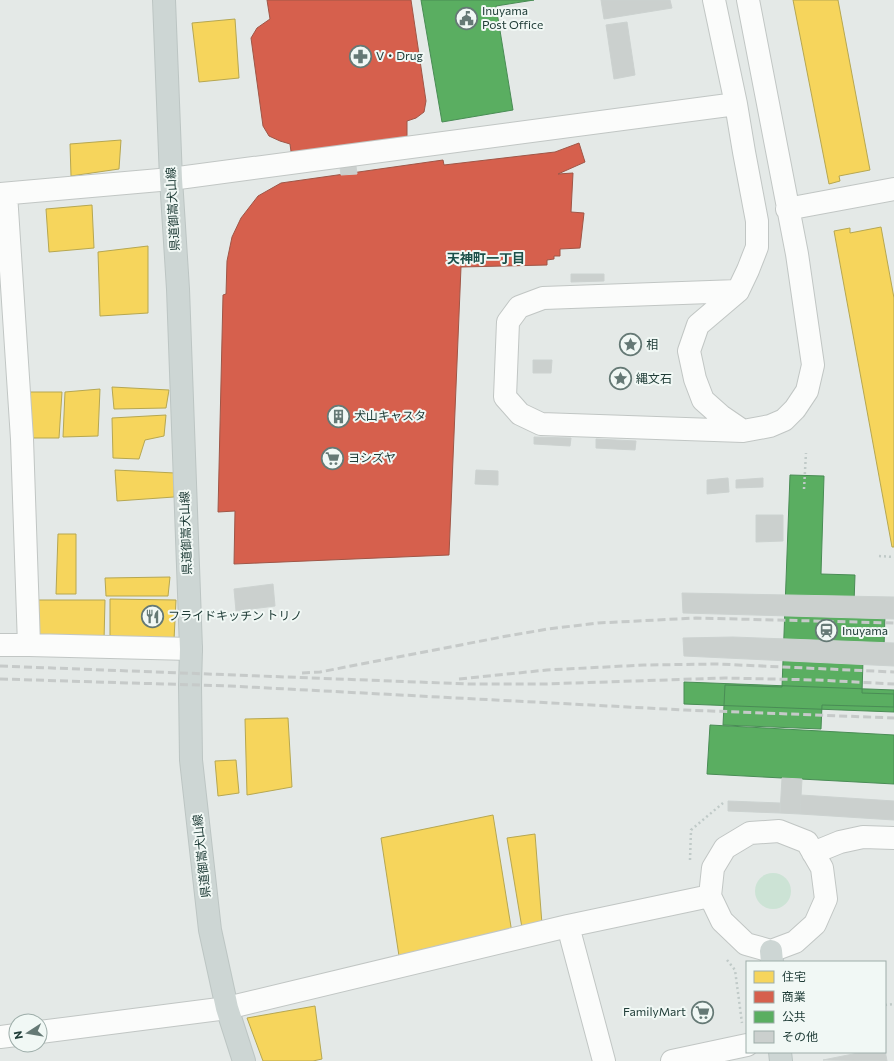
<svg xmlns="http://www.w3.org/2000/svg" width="894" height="1061" font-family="Commissioner,'Noto Sans JP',sans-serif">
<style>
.green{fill:#cce3d5}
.homes{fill:#f6d55c;stroke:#b6a751}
.shops{fill:#d6604d;stroke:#9f5647}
.public{fill:#5aae61;stroke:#498c55}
.building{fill:#cbd0ce;stroke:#ccd2d0}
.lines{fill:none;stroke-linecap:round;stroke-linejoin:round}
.minor-casing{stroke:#c1c6c4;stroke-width:24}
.major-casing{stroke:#bcc5c3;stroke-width:24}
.path{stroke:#c0cac8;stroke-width:2.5;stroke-dasharray:2 3;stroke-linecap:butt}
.minor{stroke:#fbfcfb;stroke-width:22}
.major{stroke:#cdd6d4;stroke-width:22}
.rail{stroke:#c6cac9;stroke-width:3;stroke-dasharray:8 4;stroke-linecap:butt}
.labels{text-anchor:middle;stroke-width:4;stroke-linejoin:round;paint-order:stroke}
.poi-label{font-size:12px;fill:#203d38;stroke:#f1f8f5;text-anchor:start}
.street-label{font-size:12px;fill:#203d38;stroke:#f1f8f5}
.neighbourhood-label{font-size:13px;font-weight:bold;fill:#1b5049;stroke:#f1f8f5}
</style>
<rect width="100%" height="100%" fill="#e4e9e7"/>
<path class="green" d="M755 891a18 18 0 1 1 36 0a18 18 0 1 1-36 0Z"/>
<path class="homes" d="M793,0H838L870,170L839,176L840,181L829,184Z
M235,19L239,78L199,82L192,23Z
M121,140L119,169L71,176L70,144Z
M92,205L94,248L49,252L46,209Z
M881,227L894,298V547H892L834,231L850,228V233Z
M148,246V313L100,316L98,252Z
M112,387L169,390L166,408L114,409Z
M100,389L98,436L63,437L65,392Z
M28,392H62L59,438H27Z
M166,415L164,436L145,440L139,459L113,458L112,418Z
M115,470L175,473L174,497L117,501Z
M58,534H76V594H56Z
M170,577L168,596H106L105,578Z
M110,599L176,600L174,640H110Z
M38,600H105L104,641L38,638Z
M288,718L292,787L247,795L245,719Z
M236,760L239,793L218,796L215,761Z
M493,815L512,933L399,956L381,838Z
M535,834L542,924L522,928L507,838Z
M315,1006L322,1059L313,1061H263L247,1018Z"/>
<path class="shops" d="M267,0H411L426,101L424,112L416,118L407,121V138L292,159L290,144L280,141L269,136L263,126L251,38L257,28L270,19Z
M579,143L585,162L558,174L573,173L571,212L584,213L580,248L560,249V256H554V259L547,260V265L461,267L449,555L234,564L235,511L218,512L223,295L226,294L227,261L232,237L241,218L258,196L281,183L443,160L444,165L555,152Z"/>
<path class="public" d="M421,0H534L496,6L513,110L442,122Z
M790,475L824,476L821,574L855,575L854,603L894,605V614H885L884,648L894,649V662L863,660L862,693L894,694V707L822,705L821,729L723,725L725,685L782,687Z
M684,682L894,690V712L684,704Z
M710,725L894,735V784L707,774Z"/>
<path class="building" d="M601,0H670L672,8L604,19Z
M627,22L635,75L614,79L606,25Z
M354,150L357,174L341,175L338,152Z
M571,274H604V281L571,282Z
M533,360H552L551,373H533Z
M534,437L571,438L570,446L534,444Z
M596,439L636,441L635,450L596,448Z
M476,470L498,471V485L475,484Z
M728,478L729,492L707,494V480Z
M763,478V487L736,488V480Z
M756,515H783V541L756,542Z
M273,584L275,606L236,611L234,589Z
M682,593L894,597V619L683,613Z
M733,637L894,643V666L684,656L683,638Z
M782,778L802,779L800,814L780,813Z
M801,795L894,801V820L800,814Z
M728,801L780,803V813L728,811Z
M885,1050L887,1061L823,1060L863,1052H885Z"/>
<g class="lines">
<defs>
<path id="minor" d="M714,0L736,104L744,152L757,221V247L748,270L738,291L543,298L519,307L508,322L505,397L520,414L541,424L743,431L770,426L784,420L795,409L807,391L813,365L797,254L748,0
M0,194L171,179L736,104
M6,194L22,439L29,645
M787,209L894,189
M738,291L698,325L689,351L695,379L703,400L721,416L743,431
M0,645H29L191,649
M779,831L807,842L822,868L826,899L815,924L795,942L771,951L746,944L722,921L710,896L713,868L725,848L750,833Z
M813,853L840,842L863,837L894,838
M568,926L604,1061
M40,1032L227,1008L568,926L710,896
M0,1037L16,1035
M672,1061L747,1045"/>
<path id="major" d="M164,0L171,179L178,289L191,649L190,685L191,760L210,930L227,1008L244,1061
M771,951L772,962
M780,1052L781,1061"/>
</defs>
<use href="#minor" class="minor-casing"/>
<use href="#major" class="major-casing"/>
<path class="path" d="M804,489L806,453
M879,556L894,557
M690,860L691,830L723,803
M727,960L735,970L742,1023
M885,1005L894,1004"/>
<use href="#minor" class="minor"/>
<use href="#major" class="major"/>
<path class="rail" d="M0,666L469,684H544L725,678L817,680L894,684
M302,673L320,672L507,636L548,629L598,623L696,618L894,623
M0,679L230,686L685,710L894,718
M459,679L547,670L644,665L717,664L894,672"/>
</g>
<defs>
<symbol id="civic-ring" viewBox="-11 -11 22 22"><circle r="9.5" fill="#f1f8f5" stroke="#657975" stroke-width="1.5"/><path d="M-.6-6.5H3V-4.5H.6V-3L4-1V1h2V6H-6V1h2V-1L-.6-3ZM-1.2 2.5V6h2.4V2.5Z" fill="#657975"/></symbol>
<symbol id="pharmacy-ring" viewBox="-11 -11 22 22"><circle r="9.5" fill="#f1f8f5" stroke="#657975" stroke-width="1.5"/><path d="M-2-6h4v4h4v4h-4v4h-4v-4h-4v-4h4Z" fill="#657975"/></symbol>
<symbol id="sight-ring" viewBox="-11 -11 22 22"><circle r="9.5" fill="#f1f8f5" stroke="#657975" stroke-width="1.5"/><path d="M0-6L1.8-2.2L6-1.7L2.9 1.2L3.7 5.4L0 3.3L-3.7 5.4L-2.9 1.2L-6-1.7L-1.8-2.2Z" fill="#657975"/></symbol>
<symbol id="building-ring" viewBox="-11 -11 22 22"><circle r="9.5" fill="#f1f8f5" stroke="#657975" stroke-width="1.5"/><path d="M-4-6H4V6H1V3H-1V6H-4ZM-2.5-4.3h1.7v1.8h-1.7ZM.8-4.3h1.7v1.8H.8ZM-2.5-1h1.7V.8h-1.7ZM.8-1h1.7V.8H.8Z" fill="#657975"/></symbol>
<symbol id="supermarket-ring" viewBox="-11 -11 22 22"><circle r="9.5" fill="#f1f8f5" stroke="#657975" stroke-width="1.5"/><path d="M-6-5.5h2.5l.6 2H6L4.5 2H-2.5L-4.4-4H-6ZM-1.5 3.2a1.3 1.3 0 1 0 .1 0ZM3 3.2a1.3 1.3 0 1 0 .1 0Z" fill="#657975"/></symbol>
<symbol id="restaurant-ring" viewBox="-11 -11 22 22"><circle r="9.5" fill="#f1f8f5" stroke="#657975" stroke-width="1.5"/><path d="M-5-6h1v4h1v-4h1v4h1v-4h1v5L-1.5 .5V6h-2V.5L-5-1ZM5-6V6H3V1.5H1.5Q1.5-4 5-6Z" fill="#657975"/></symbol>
<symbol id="station-ring" viewBox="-11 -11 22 22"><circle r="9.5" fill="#f1f8f5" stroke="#657975" stroke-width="1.5"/><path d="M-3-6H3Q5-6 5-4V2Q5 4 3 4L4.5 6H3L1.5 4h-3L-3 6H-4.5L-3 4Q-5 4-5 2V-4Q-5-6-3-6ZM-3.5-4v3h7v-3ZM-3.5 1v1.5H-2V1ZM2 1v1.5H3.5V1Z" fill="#657975"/></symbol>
</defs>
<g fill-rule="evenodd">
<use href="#civic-ring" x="454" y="6" width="25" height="25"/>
<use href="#pharmacy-ring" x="348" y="44" width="25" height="25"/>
<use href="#sight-ring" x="618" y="332" width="25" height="25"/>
<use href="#sight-ring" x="608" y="366" width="25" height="25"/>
<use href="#building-ring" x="326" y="404" width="25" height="25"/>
<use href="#supermarket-ring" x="320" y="446" width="25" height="25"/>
<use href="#restaurant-ring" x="140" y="604" width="25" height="25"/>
<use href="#station-ring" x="814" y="618" width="25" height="25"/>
<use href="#supermarket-ring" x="690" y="1000" width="25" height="25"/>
</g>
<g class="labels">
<g class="poi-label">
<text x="482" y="15">Inuyama<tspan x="482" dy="14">Post Office</tspan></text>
<text x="376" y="60">V・Drug</text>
<text x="646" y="349">相</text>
<text x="636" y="383">縄文石</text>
<text x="354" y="420">犬山キャスタ</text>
<text x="348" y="462">ヨシズヤ</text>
<text x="168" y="620">フライドキッチン トリノ</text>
<text x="842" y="635">Inuyama</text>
<text x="686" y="1016" text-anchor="end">FamilyMart</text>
</g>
<g class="street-label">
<text transform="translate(173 209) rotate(-93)" y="4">県道御嵩犬山線</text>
<text transform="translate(186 533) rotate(-92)" y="4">県道御嵩犬山線</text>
<text transform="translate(202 856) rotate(-96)" y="4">県道御嵩犬山線</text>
</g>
<g class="neighbourhood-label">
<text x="486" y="263">天神町一丁目</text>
</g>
</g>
<rect x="746" y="961" width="140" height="92" fill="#f1f8f5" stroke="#9dada9"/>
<rect x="754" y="971" width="20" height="12" fill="#f6d55c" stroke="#9dada9"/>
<text x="782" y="981" font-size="12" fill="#203d38">住宅</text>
<rect x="754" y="991" width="20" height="12" fill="#d6604d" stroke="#9dada9"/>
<text x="782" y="1001" font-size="12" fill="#203d38">商業</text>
<rect x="754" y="1011" width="20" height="12" fill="#5aae61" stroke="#9dada9"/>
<text x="782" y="1021" font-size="12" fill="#203d38">公共</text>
<rect x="754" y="1031" width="20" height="12" fill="#cbd0ce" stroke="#9dada9"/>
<text x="782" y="1041" font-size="12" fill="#203d38">その他</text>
<g transform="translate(28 1033) rotate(258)"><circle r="19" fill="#f1f8f5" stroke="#9dada9"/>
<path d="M0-3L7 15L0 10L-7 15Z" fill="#657975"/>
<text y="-6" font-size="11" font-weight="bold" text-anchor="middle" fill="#203d38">N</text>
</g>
</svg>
